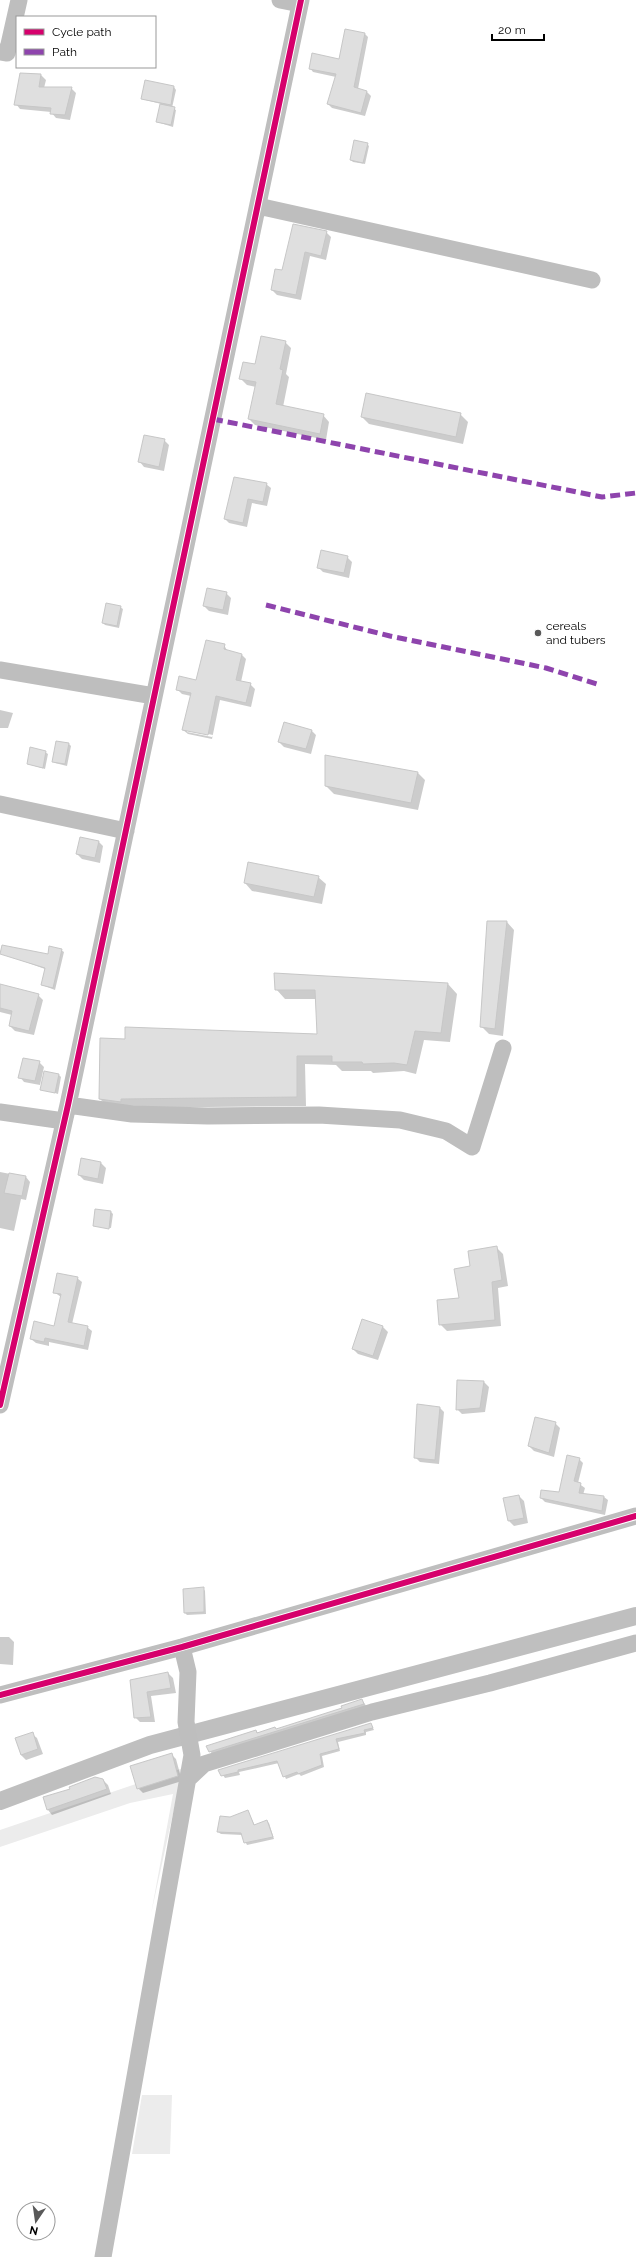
<svg xmlns="http://www.w3.org/2000/svg" width="636" height="2257" font-family="Raleway,sans-serif">
<style>
.green{fill:#ececec}
.shadow{fill:#0003;fill-rule:evenodd}
.lines{fill:none;stroke-linecap:round;stroke-linejoin:round}
.canal{stroke:#bfbfbf;stroke-width:18}
.building{fill:#dfdfdf;stroke:#c7c7c7}
.minor{stroke:#bebebe;stroke-width:17}
.quiet{stroke:#8e44ad;stroke-width:5;stroke-dasharray:10 5;stroke-linecap:butt}
.cycleway-casing{stroke:#fff;stroke-width:8}
.cycleway{stroke:#d6006c;stroke-width:6}
.poi-dot{fill:#595959;stroke:#fff;stroke-width:1.5}
.labels{text-anchor:middle;stroke-width:3;stroke-linejoin:round;paint-order:stroke}
.poi-label{font-size:12px;fill:#000;stroke:#fff;text-anchor:start}
</style>
<rect width="100%" height="100%" fill="#fff"/>
<path class="green" d="M183,1768L151,1914L173,1794L130,1803L0,1847V1830Z
M142,2095H172L170,2154H132Z"/>
<path class="shadow" d="M364,33L368,37L358,89L367,92L371,96L365,116L332,108L328,104L336,77L313,72L310,68L340,60Z
M41,75L46,80L44,88H71L76,93L70,120L56,118L51,112L20,109L16,104Z
M174,87L176,90L172,108L176,110L173,127L157,122L161,104L142,99Z
M367,144L369,146L365,164L353,162L351,160Z
M326,232L331,237L326,260L310,256L301,300L277,295L272,290L282,271Z
M285,342L291,348L286,374L289,377L283,407L323,415L329,422L326,440L255,425L249,419L256,387L247,385L240,378Z
M460,414L468,422L463,444L369,424L362,417Z
M164,440L169,445L164,471L144,467L140,462Z
M234,478L266,484L271,488L267,506L252,503L247,527L229,523L225,519Z
M347,557L352,562L349,578L323,572L318,567Z
M226,593L231,598L228,615L209,611L204,606Z
M120,607L123,609L119,628L105,625L103,623Z
M224,645L228,652L242,655L246,659L241,682L250,684L255,689L251,707L220,700L212,739L188,734L183,730L191,696L182,694L177,689L197,681ZM187,730L213,735L212,737L187,732Z
M0,710L13,713L8,728H0Z
M311,730L316,735L311,754L284,747L279,742Z
M69,744L71,746L67,766L55,763L53,761Z
M45,752L48,754L45,769L28,764Z
M418,773L425,780L418,810L334,794L326,786Z
M98,841L103,846L100,863L82,859L77,854Z
M318,877L326,884L322,904L252,891L245,883Z
M488,922H507L514,930L503,1036L489,1034L481,1026Z
M61,950L64,952L55,990L42,985L45,969L1,953L48,955Z
M448,984L457,994L450,1042L424,1040L416,1074L404,1071L373,1073L371,1071H342L336,1065L305,1064L306,1106L109,1108L100,1099L126,1040L318,1035L316,999H285L276,989Z
M0,985L38,995L43,1000L34,1035L15,1031L10,1026L12,1015L0,1012Z
M39,1062L44,1067L40,1085L24,1082L20,1077Z
M59,1075L61,1077L58,1094L42,1089Z
M101,1163L106,1168L103,1184L84,1180L79,1175Z
M0,1172L26,1177L30,1182L26,1200L21,1199L14,1231L0,1228Z
M96,1210L111,1212L113,1214L111,1228L94,1226Z
M496,1247L503,1254L508,1286L498,1288L501,1326L447,1331L440,1324L460,1299L471,1267Z
M77,1278L82,1282L72,1324L87,1327L92,1331L88,1350L49,1342V1346L36,1343L31,1339L55,1327L61,1297L54,1292Z
M363,1320L383,1327L388,1332L378,1360L358,1354L353,1349Z
M458,1381L484,1382L489,1387L485,1412L462,1414L457,1409Z
M440,1408L444,1412L439,1464L420,1462L415,1457Z
M555,1423L560,1428L554,1457L534,1451L529,1446Z
M579,1459L583,1463L578,1483L585,1488L583,1495L604,1497L608,1500L605,1515L545,1502L541,1498L560,1493Z
M519,1496L524,1501L528,1523L514,1526L509,1521Z
M203,1588L205,1591L206,1614L187,1615L185,1613Z
M0,1637H9L14,1642L13,1665L0,1664Z
M168,1673L173,1678L176,1693L151,1696L155,1722H140L135,1717L132,1681Z
M362,1700L367,1707L213,1755L210,1751L256,1731L258,1733L275,1728L277,1730L343,1709Z
M371,1724L374,1730L366,1732V1735L338,1742L340,1751L322,1756L324,1767L301,1776L299,1774L286,1779L279,1763L239,1772L240,1775L225,1778L220,1771Z
M32,1734L37,1738L43,1754L26,1760L21,1755L16,1739Z
M171,1754L176,1759L182,1781L143,1793L138,1788Z
M103,1780L108,1785L111,1794L52,1815L48,1810L71,1790Z
M248,1811L255,1826L266,1821L269,1823L274,1839L247,1845L242,1835L221,1834L218,1832Z"/>
<g class="lines">
<path class="canal" d="M0,1801L150,1745L636,1616"/>
</g>
<path class="building" d="M345,29L365,33L354,87L367,91L361,113L327,104L336,74L309,69L312,53L339,59Z
M20,73L41,74L39,87H72L65,115L50,114L51,108L14,105Z
M145,80L174,86L171,105L141,99Z
M160,104L175,107L171,125L156,122Z
M354,140L368,143L363,163L350,160Z
M293,224L327,231L321,256L305,252L296,295L271,290L275,269L282,270Z
M261,336L286,341L280,369L283,370L276,404L324,414L320,434L248,419L256,382L239,379L243,362L255,364Z
M366,393L461,413L456,437L361,417Z
M144,435L165,439L159,467L138,462Z
M234,477L267,483L263,502L248,499L243,523L224,519Z
M321,550L348,556L344,573L317,568Z
M207,588L227,592L223,610L203,606Z
M106,603L121,606L117,626L102,623Z
M206,640L225,644L224,649L242,654L236,680L251,683L246,703L216,696L208,735L182,730L191,693L176,690L179,676L196,680Z
M284,722L312,730L306,749L278,742Z
M56,741L69,743L65,764L52,762Z
M30,747L46,751L43,768L27,764Z
M325,755L418,772L411,803L325,786Z
M80,837L99,841L95,858L76,854Z
M248,862L319,876L314,897L244,883Z
M487,921H507L495,1029L480,1027Z
M2,945L48,954L49,946L62,949L53,988L41,985L45,968L0,954Z
M274,973L448,983L441,1033L415,1031L407,1065L394,1063L363,1064L362,1062H332V1056H297V1097L121,1099V1102L99,1099L100,1038L125,1039V1027L317,1034L315,990H275Z
M0,984L39,994L29,1031L9,1026L12,1011L0,1008Z
M23,1058L40,1061L35,1081L18,1078Z
M44,1071L59,1074L55,1093L40,1090Z
M81,1158L101,1162L98,1179L78,1175Z
M9,1173L26,1176L22,1196L4,1193Z
M95,1209L111,1211L109,1229L93,1226Z
M497,1246L502,1280L492,1282L495,1320L439,1325L437,1300L459,1298L454,1269L470,1266L468,1251Z
M57,1273L78,1277L68,1322L88,1326L84,1346L45,1338L44,1342L30,1339L34,1321L54,1326L61,1294L53,1293Z
M362,1319L383,1326L373,1356L352,1349Z
M457,1380L484,1381L480,1408L456,1410Z
M417,1404L440,1407L435,1460L414,1458Z
M535,1417L556,1422L549,1453L528,1446Z
M567,1455L580,1458L574,1481L581,1483L579,1493L604,1496L602,1511L540,1498L541,1490L559,1492Z
M519,1495L524,1518L508,1521L503,1498Z
M204,1587V1612L184,1613L183,1589Z
M168,1672L171,1688L147,1692L151,1717L134,1718L130,1680Z
M362,1699L364,1704L209,1752L206,1746L256,1730L257,1733L275,1727L276,1729L342,1708L341,1706Z
M371,1723L373,1728L364,1730L365,1733L336,1739L339,1749L320,1754L322,1765L298,1774L297,1772L283,1777L277,1761L238,1770V1772L221,1776L218,1770Z
M33,1732L38,1749L21,1755L15,1738Z
M172,1753L178,1776L137,1789L130,1766Z
M95,1777L103,1779L107,1789L47,1810L43,1797L70,1789L69,1787Z
M248,1810L254,1825L267,1820L273,1837L244,1843L241,1833L217,1832L220,1816L230,1817Z"/>
<g class="lines">
<path class="minor" d="M280,0L300,4
M0,52L7,53L19,0
M258,206L592,280
M0,670L154,696
M0,804L126,831
M68,1105L132,1114L208,1116L319,1115L400,1120L446,1131L472,1147L503,1048
M0,1112L64,1121
M0,1405L68,1105L301,0
M0,1695L182,1647L636,1516
M187,1780L204,1764L372,1712L490,1683L636,1643
M103,2257L192,1755L186,1722L188,1672L182,1647"/>
<path class="quiet" d="M213,419L602,497L636,493
M266,605L390,636L546,668L600,685"/>
<defs>
<path id="cycleway" d="M0,1405L68,1105L301,0
M0,1695L182,1647L636,1516"/>
</defs>
<use href="#cycleway" class="cycleway-casing"/>
<use href="#cycleway" class="cycleway"/>
</g>
<circle class="poi-dot" cx="538" cy="633" r="4"/>
<g class="labels">
<g class="poi-label">
<text x="546" y="630">cereals<tspan x="546" dy="14">and tubers</tspan></text>
</g>
</g>
<rect x="16" y="16" width="140" height="52" fill="#ffffff" stroke="#999999"/>
<rect x="24" y="29" width="20" height="6" fill="#d6006c" stroke="#999999"/>
<text x="52" y="36" font-size="12" fill="#000000">Cycle path</text>
<rect x="24" y="49" width="20" height="6" fill="#8e44ad" stroke="#999999"/>
<text x="52" y="56" font-size="12" fill="#000000">Path</text>
<g transform="translate(36 2221) rotate(193)"><circle r="19" fill="#ffffff" stroke="#999999"/>
<path d="M0-3L7 15L0 10L-7 15Z" fill="#595959"/>
<text y="-6" font-size="11" font-weight="bold" text-anchor="middle" fill="#000000">N</text>
</g>
<path d="M492 34v6h52v-6" fill="none" stroke="#000000" stroke-width="2"/>
<text x="498" y="34" font-size="12" fill="#000000" stroke="#ffffff" stroke-width="3" paint-order="stroke">20 m</text>
</svg>
